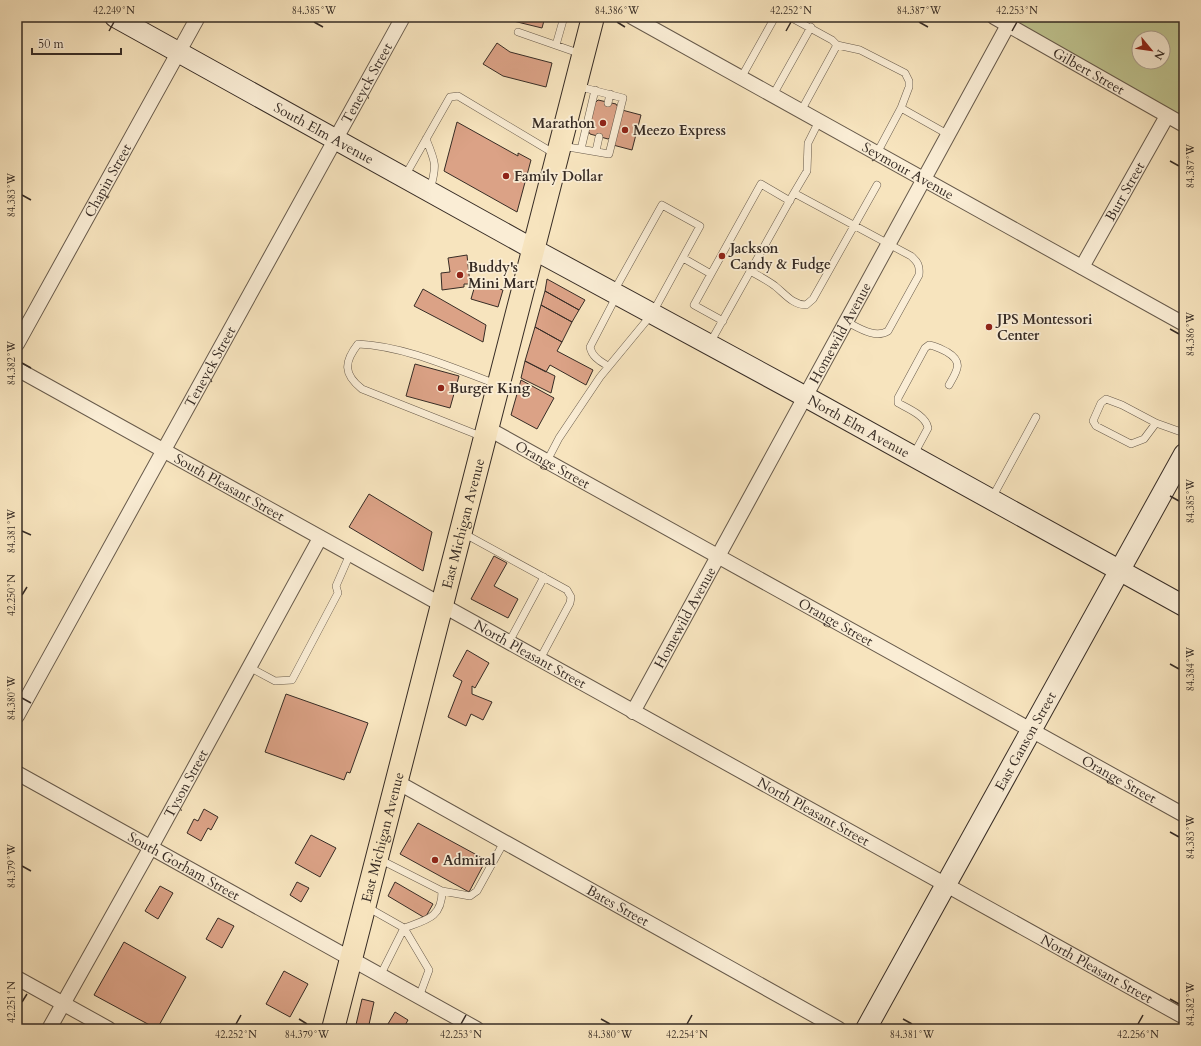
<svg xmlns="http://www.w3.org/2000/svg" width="1201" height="1046" font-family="Cardo,serif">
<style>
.green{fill:#bfc490;stroke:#7b785a;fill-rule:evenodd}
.building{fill:#dba286;stroke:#372c25}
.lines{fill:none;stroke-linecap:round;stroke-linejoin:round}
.lane-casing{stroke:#675a4b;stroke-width:8}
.street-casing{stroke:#675a4b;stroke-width:16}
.secondary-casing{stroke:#372c25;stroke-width:22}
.primary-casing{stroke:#372c25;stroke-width:24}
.lane{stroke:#faedd5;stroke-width:7}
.street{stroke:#faedd5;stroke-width:14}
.secondary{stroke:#faedd5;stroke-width:20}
.primary{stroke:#f7e4be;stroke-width:22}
.ticks{fill:none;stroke:#372c25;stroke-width:1.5}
.poi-dot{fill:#8f2418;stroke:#faedd5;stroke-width:1.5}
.labels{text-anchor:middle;stroke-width:3.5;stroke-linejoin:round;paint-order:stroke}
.street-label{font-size:14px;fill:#372c25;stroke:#faedd5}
.poi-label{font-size:14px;font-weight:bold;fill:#372c25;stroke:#faedd5;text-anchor:start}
.neatline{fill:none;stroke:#372c25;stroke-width:1.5}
.ticks-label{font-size:10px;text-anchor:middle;fill:#372c25}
</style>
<rect width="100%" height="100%" fill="#f7e4be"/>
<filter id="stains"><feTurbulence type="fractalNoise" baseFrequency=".005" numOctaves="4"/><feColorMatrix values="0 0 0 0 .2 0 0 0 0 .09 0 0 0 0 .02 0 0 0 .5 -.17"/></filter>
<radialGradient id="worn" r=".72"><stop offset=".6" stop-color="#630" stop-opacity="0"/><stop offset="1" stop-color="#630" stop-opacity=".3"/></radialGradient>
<path class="green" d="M1009,17H1184V124L1008,25ZM1139,38H1163V62H1139Z"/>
<path class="building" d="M506,17H545L542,28L505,19Z
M497,43L510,52L552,63L546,87L503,76L483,64Z
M598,100L616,104L619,109L613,135L608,139L590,134L587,129L594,104Z
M622,110L641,115L632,150L613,145Z
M457,122L518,156V153L531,160L517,212L444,171Z
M467,255L470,284H464V287L442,290L441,273L450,272L448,258Z
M547,279L585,300L579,310L545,291Z
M476,282L503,290L498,307L471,299Z
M423,289L486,325L483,342L414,306Z
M545,291L579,310L572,322L541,305Z
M541,305L572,322L562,342L535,327Z
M535,327L562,342L557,351L593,370L586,385L550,365L546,372L525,361Z
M525,361L555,376L551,393L521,378Z
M415,364L459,376L450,408L406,396Z
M521,380L554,398L537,429L511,415Z
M369,494L432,532L423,571L349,527Z
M494,556L507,563L494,586L518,599L508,618L471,599Z
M467,650L489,663L475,688L472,686V694L492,702L483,720L471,714L466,726L448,717L462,681L453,676Z
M286,694L368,723L350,773L347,772L344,780L265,752Z
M204,809L218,817L211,830L208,828L201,841L187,833L194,819L198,821Z
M418,823L486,860L469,892L400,854Z
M311,835L336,848L320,877L295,863Z
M297,882L309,888L301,902L290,895Z
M395,882L433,904L425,918L388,896Z
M160,886L173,893L158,919L145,911Z
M218,918L234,926L222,948L206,939Z
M124,942L186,977L157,1029L94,995Z
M284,971L308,984L290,1017L266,1004Z
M362,999L374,1002L368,1029H355Z
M395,1012L408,1020L403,1029H385Z"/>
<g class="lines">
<defs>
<path id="lane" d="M790,17L832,40L837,45L801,111
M649,26L654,17
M518,32L581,54
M556,45L564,17
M837,45L860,50L905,73L909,81V87L901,108L877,153
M741,78L775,17
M773,95L811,27
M608,103L610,94
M901,108L949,135
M426,139C436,163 437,165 430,190
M562,146L609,154L623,98L577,86
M581,149L595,90
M596,151L599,137
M405,176L450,97L458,96L555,154
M794,193L807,171L808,143L819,121
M683,258L711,274L694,305L723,321
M750,271C759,276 767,280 775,286C785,294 793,305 806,305L813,299L877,185
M711,274L761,184L790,201
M710,343L794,193L911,256C918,262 920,266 919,275L888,331C875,339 859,328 847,322
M608,366C600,361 592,357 590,347L617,295
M1156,423L1144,439L1131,444L1096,426L1093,421L1101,403L1106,399L1122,405L1156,423L1184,433
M483,437L362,389C343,374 344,362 358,344C404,346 453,368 496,384
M914,454L928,428C926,416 909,409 898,403V398L925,348L929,345C936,346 941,349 947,352C964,362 957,371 949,385
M547,461L559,438L600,377L652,314L700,226L662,205L614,291
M992,498L1036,417
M463,533L567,590L571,597L570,603L540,659
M509,642L544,577
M249,667L275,681L292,680L338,593L336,586L350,554
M379,859L442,891C442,918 426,920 404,928L380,976
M442,891L470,896L477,891L504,842
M367,907L404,928L429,970L419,997"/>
<g id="street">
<path id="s1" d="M632,17L1184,324"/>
<path id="s2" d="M994,17L1184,125"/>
<path id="s3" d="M1082,267L1167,116"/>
<path id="s4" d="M17,344L198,17"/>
<path id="s5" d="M17,369L1184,1017"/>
<path id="s6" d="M487,428L1184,815"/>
<path id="s7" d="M633,712L1008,25L1010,17"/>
<path id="s8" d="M17,716L403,17"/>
<path id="s9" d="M17,773L477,1029"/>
<path id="s10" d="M397,782L839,1029"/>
<path d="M17,978L109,1029"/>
<path id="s11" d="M49,1029L151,847L320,538"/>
</g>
<g id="secondary">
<path id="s12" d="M115,17L533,249L806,397L1184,606"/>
<path id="s13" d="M866,1029L1184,454"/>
</g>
<g id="primary">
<path id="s14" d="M333,1029L593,17"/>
</g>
</defs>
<use href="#lane" class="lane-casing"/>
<use href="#street" class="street-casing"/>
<use href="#secondary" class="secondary-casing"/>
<use href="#primary" class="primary-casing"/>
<use href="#lane" class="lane"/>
<use href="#street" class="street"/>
<use href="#secondary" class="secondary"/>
<use href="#primary" class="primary"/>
</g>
<path class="ticks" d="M314,22L323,27M617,22L625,27M919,22L928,27M109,31L114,22M786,31L791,22M1012,31L1017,22M1170,161L1179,166M22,195L31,200M1170,329L1179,334M22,363L31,368M1170,496L1179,501M22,531L31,535M22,595L27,587M1170,664L1179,669M22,698L31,703M1170,832L1179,837M22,866L31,871M1170,999L1179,1004M22,1002L27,994M299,1019L307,1024M601,1019L610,1024M903,1019L912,1024M236,1024L241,1015M461,1024L466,1015M687,1024L692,1015M1138,1024L1143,1015"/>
<g class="poi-dot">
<circle cx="603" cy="123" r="4"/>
<circle cx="625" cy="130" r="4"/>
<circle cx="506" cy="176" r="4"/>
<circle cx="722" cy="256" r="4"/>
<circle cx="460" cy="275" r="4"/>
<circle cx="989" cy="327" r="4"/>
<circle cx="441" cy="388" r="4"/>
<circle cx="435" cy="860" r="4"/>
</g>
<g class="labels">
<g class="street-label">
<text dy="5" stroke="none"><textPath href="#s2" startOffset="109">Gilbert Street</textPath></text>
<text dy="5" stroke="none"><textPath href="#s8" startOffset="723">Teneyck Street</textPath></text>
<text dy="5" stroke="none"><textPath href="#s12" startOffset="239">South Elm Avenue</textPath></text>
<text dy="5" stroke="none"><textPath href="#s1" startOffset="316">Seymour Avenue</textPath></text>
<text dy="5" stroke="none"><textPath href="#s4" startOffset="187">Chapin Street</textPath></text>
<text dy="5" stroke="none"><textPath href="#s3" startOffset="87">Burr Street</textPath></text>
<text dy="5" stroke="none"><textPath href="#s7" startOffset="432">Homewild Avenue</textPath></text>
<text dy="5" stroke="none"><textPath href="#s8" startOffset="399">Teneyck Street</textPath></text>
<text dy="5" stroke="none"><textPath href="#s12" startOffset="849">North Elm Avenue</textPath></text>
<text dy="5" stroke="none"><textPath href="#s6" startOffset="75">Orange Street</textPath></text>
<text dy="5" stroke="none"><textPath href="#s5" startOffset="243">South Pleasant Street</textPath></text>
<text dy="5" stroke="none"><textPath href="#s14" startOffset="522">East Michigan Avenue</textPath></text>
<text dy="5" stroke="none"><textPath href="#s7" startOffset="108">Homewild Avenue</textPath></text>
<text dy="5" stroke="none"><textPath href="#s6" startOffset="399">Orange Street</textPath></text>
<text dy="5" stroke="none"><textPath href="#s5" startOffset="587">North Pleasant Street</textPath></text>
<text dy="5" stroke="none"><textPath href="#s13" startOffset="329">East Ganson Street</textPath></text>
<text dy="5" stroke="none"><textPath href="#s6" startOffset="723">Orange Street</textPath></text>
<text dy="5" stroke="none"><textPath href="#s11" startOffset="281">Tyson Street</textPath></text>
<text dy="5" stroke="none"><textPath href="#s5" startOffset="911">North Pleasant Street</textPath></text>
<text dy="5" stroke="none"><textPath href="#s14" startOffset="198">East Michigan Avenue</textPath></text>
<text dy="5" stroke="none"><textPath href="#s9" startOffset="191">South Gorham Street</textPath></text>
<text dy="5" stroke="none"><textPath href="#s10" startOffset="253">Bates Street</textPath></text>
<text dy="5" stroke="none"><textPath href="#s5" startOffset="1235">North Pleasant Street</textPath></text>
</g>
<g class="poi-label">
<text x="595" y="128" text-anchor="end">Marathon</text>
<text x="633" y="135">Meezo Express</text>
<text x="514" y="181">Family Dollar</text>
<text x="730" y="253">Jackson<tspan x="730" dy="16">Candy &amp; Fudge</tspan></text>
<text x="468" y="272">Buddy's<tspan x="468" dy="16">Mini Mart</tspan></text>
<text x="997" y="324">JPS Montessori<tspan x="997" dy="16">Center</tspan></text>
<text x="449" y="393">Burger King</text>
<text x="443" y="865">Admiral</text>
</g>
</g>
<rect width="1201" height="1046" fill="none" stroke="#f7e4be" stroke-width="44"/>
<g transform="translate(1151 50) rotate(119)"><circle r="19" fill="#faedd5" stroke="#aca08f"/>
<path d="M0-3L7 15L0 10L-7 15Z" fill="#8f2418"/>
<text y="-6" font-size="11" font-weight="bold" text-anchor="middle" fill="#372c25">N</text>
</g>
<path d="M32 48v6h89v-6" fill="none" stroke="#372c25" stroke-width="2"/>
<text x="38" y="48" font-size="12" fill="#372c25" stroke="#faedd5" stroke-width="3" paint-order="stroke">50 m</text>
<rect x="22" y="22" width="1157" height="1002" class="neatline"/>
<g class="ticks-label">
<text x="114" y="14">42.249°N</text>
<text x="314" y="14">84.385°W</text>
<text x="617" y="14">84.386°W</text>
<text x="791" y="14">42.252°N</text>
<text x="919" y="14">84.387°W</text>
<text x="1017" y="14">42.253°N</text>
<text transform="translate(1190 166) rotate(-90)" y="4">84.387°W</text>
<text transform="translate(11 195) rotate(-90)" y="4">84.383°W</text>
<text transform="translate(1190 334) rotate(-90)" y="4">84.386°W</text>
<text transform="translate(11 363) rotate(-90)" y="4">84.382°W</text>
<text transform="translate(1190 501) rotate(-90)" y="4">84.385°W</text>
<text transform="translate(11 531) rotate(-90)" y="4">84.381°W</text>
<text transform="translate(11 595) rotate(-90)" y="4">42.250°N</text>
<text transform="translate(1190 669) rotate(-90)" y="4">84.384°W</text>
<text transform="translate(11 698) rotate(-90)" y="4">84.380°W</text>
<text transform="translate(1190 837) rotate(-90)" y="4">84.383°W</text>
<text transform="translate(11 866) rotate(-90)" y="4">84.379°W</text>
<text transform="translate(11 1002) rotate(-90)" y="4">42.251°N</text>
<text transform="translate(1190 1004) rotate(-90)" y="4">84.382°W</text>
<text x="236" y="1038">42.252°N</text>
<text x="307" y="1038">84.379°W</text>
<text x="461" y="1038">42.253°N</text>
<text x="610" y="1038">84.380°W</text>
<text x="687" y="1038">42.254°N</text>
<text x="912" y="1038">84.381°W</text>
<text x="1138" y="1038">42.256°N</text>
</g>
<rect width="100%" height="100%" filter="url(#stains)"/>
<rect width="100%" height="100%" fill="url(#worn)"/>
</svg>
